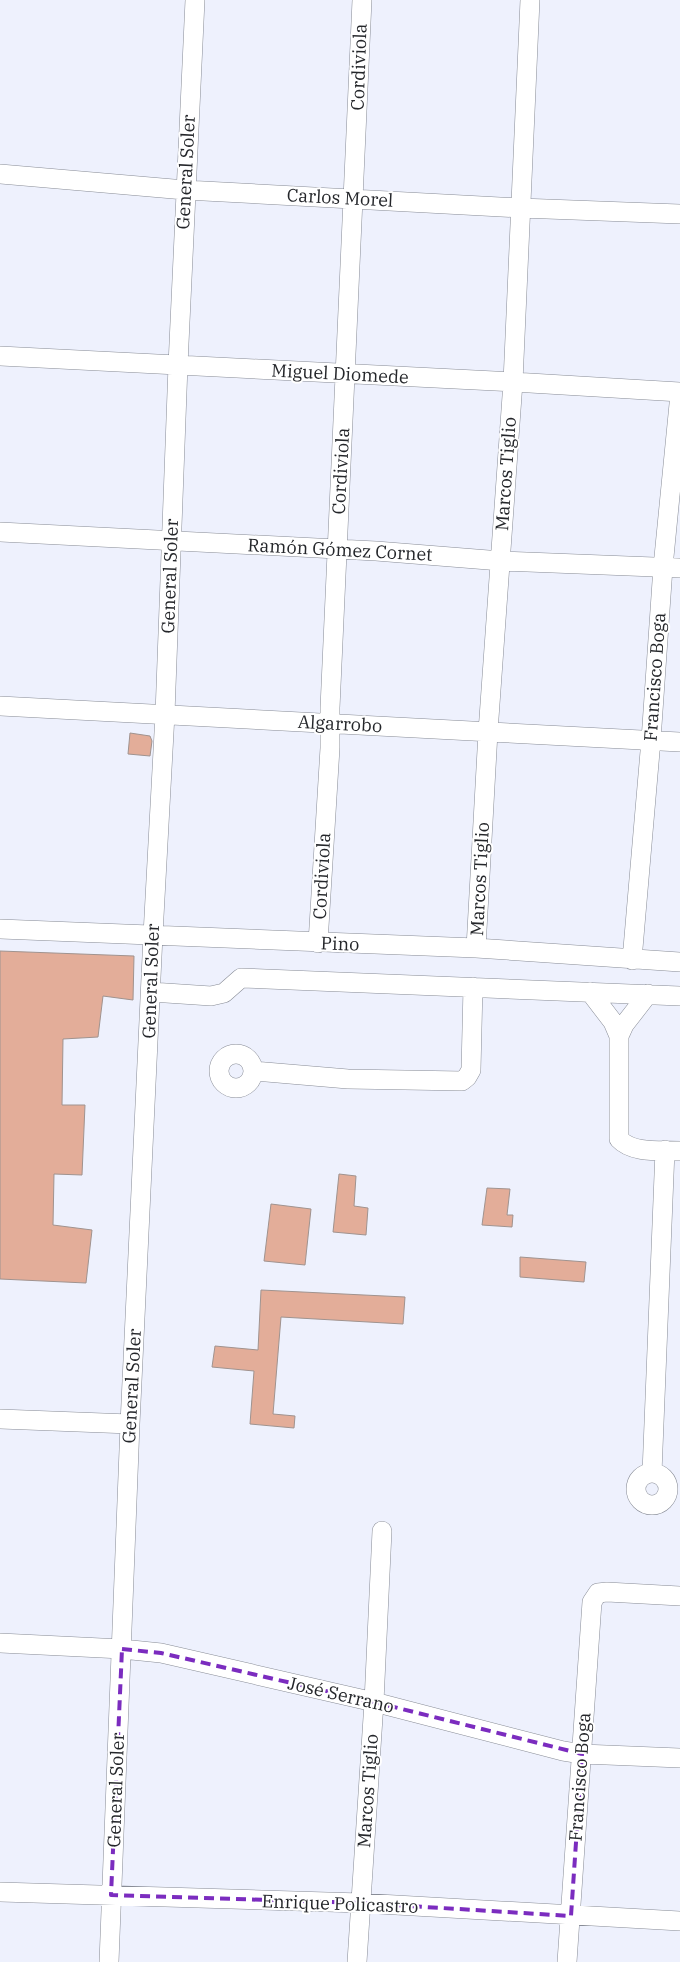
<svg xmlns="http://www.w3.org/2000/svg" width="680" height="1962" font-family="'IBM Plex Serif',serif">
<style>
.building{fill:#e3ad99;stroke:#a0938f}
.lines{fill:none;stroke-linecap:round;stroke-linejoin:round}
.minor-casing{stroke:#888c96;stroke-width:20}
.minor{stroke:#fff;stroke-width:19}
.marked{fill:none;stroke:#7b2cbf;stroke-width:4;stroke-dasharray:10 6;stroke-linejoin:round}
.labels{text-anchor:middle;stroke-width:4;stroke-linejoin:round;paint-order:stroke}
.street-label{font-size:18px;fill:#24262a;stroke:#fff}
</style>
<rect width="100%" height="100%" fill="#eef1fd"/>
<path class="building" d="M130,733L150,736L152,741L150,756L128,754Z
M0,951L134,956L133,1000L103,996L98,1037L63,1039L62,1105H85L82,1175L54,1174L53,1225L92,1230L86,1283L0,1279Z
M339,1174L356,1176L354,1206L368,1208L366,1235L333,1232Z
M487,1188L510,1189L507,1215H513L512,1227L482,1225Z
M271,1204L311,1209L305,1265L264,1261Z
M520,1257L586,1262L584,1282L520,1277Z
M261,1290L405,1297L403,1324L281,1317L273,1414L295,1416L294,1428L250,1424L254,1371L212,1367L215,1346L258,1350Z"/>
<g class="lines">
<defs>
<path id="minor" d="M0,174L185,190L520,208L680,214
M0,356L513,382L680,392
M0,532L376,551L501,561L680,568
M0,706L680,742
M0,929L476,948L680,962
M318,943L330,748V708L362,0
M476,948L488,732L513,382L530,0
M632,960L651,740L663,567L680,394
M151,992L211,996L224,993L241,978L680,996
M590,992L613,1022L619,1036L624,1025L648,994
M619,1036V1139C633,1154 661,1150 680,1151
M219 1071a17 17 0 1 1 34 0a17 17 0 1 1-34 0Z
M253,1071L348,1079L462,1081L467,1077L471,1070L473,987
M0,1419L130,1424
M636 1489a16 16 0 1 1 32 0a16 16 0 1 1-32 0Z
M652,1473L665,1150
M0,1643L122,1649L161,1653L374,1702L563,1751L582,1754L680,1758
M0,1892L361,1903L680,1921
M109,1962L130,1424L153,935L165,714L178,365L195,0
M357,1962L374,1702L382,1531
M567,1962L592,1602L598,1593L607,1592L680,1596"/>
</defs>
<use href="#minor" class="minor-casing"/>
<use href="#minor" class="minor"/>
</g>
<path class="marked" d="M122,1649L161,1653L374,1702L582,1754L571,1916L361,1903L111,1895Z"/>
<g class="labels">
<g class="street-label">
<text transform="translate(359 67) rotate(-88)" y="6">Cordiviola</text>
<text transform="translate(186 172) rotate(-87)" y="6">General Soler</text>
<text transform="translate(340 198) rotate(3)" y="6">Carlos Morel</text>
<text transform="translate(340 374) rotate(3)" y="6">Miguel Diomede</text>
<text transform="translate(341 471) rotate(-87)" y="6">Cordiviola</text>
<text transform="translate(506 474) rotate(-86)" y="6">Marcos Tiglio</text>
<text transform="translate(340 550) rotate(3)" y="6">Ramón Gómez Cornet</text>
<text transform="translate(170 576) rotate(-88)" y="6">General Soler</text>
<text transform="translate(655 677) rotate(-86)" y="6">Francisco Boga</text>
<text transform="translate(340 724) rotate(3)" y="6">Algarrobo</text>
<text transform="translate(322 876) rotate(-87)" y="6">Cordiviola</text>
<text transform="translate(480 879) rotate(-87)" y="6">Marcos Tiglio</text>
<text transform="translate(340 944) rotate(2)" y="6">Pino</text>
<text transform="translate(151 981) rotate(-88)" y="6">General Soler</text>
<text transform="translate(132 1386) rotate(-87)" y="6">General Soler</text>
<text transform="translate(341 1695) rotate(13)" y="6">José Serrano</text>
<text transform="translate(580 1777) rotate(-86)" y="6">Francisco Boga</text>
<text transform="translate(116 1790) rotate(-88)" y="6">General Soler</text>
<text transform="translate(368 1791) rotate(-86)" y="6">Marcos Tiglio</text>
<text transform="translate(340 1904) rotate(2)" y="6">Enrique Policastro</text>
</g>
</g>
</svg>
